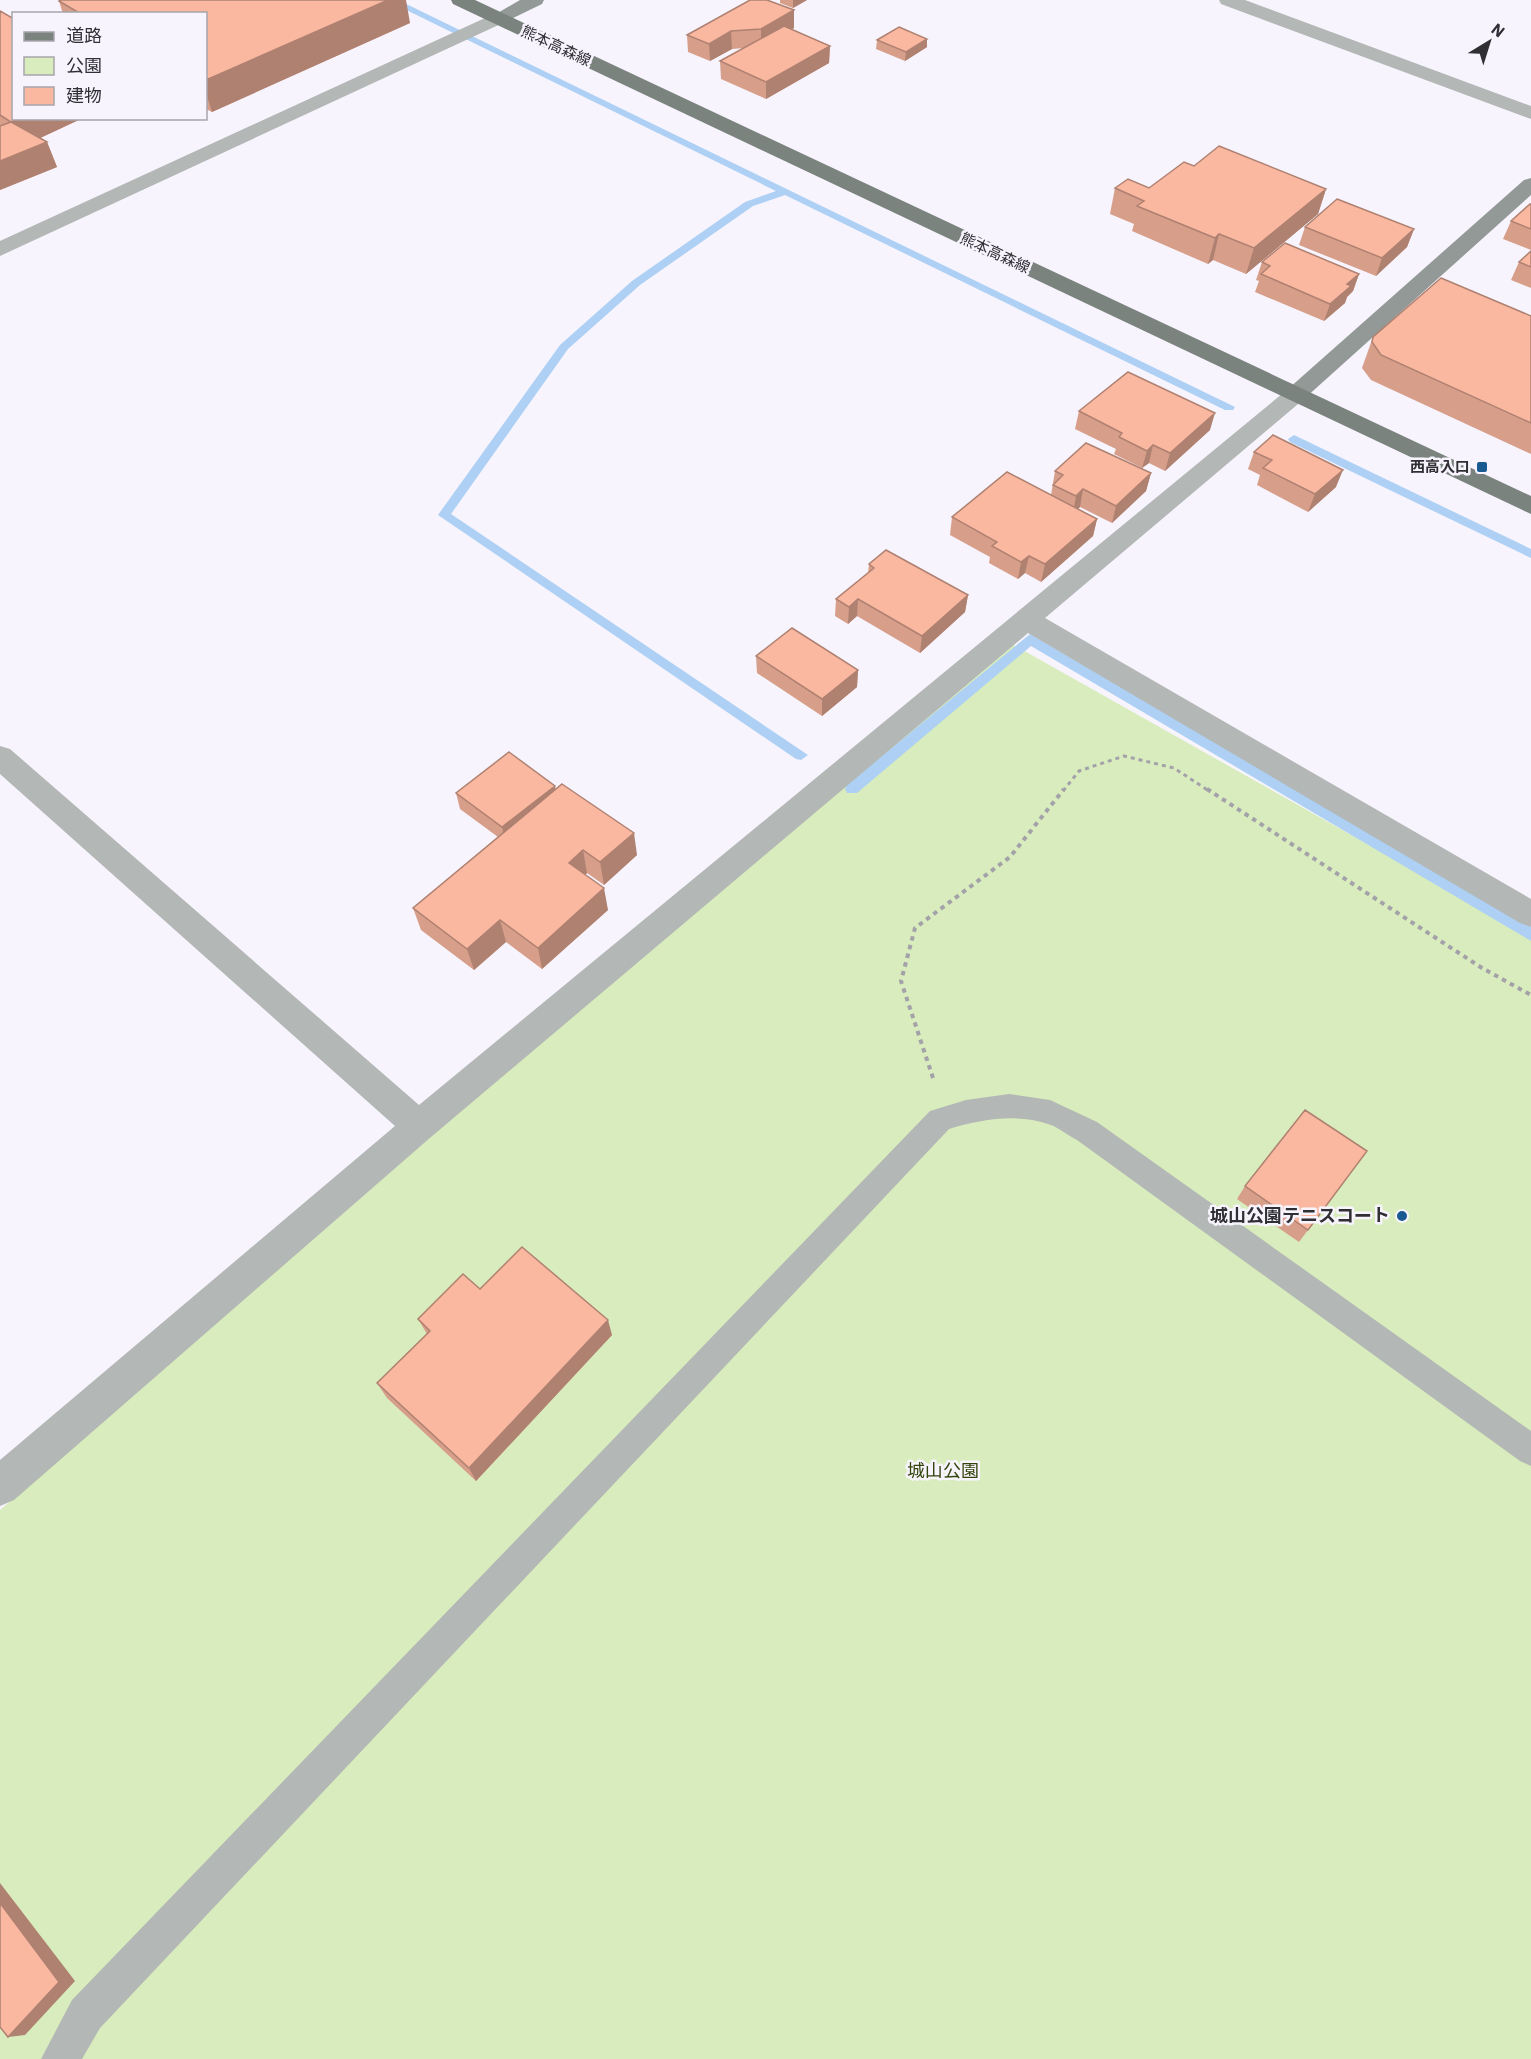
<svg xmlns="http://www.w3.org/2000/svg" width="1531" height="2059" font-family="'IBM Plex Sans','Noto Sans JP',sans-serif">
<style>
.green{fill:#d9ecbd}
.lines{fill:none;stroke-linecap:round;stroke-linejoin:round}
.stream{fill:#add0f4;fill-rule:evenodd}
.path-far1{stroke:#a4a2a9;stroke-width:3;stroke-dasharray:4 4;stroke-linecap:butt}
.path{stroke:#a4a2a9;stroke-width:4;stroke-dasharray:4.5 4.5;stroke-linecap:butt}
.lane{fill:#b3b7b5;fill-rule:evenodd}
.street{fill:#b3b7b5;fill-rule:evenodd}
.secondary{fill:#939996;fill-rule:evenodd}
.primary{fill:#7b837f;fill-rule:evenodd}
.wall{fill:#d79e8a}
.shaded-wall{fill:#af8171}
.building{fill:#fab8a1;stroke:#af8171;stroke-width:1.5}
.poi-dot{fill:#195b91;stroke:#f7f4fd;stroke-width:2}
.labels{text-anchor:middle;stroke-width:5;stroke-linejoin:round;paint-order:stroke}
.far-street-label{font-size:15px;fill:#302f33;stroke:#f7f4fd}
.far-poi-label{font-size:15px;font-weight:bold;fill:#302f33;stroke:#f7f4fd;text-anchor:end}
.poi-label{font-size:18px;font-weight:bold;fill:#302f33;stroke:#f7f4fd;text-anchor:end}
.park-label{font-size:18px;fill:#33440c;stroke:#f7f4fd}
</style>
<rect width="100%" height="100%" fill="#f7f4fd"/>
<path class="green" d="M1003,639L1531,936V2059H0V1510Z"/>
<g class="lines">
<path class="stream" d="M386,0H398L1235,407L1233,410H1225L785,195L753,206L640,285L568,349L451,514L808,755L801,760L796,759L438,515L560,345L632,281L745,202L776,191Z
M1294,435L1531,549V558L1290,442L1288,439Z
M1030,634L1531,927V941L1031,646L857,793H847L845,789L847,785Z"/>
<path class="path-far1" d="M1063,791L1079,771L1124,756L1174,768L1209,791"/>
<path class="path" d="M1207,789L1482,968L1531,995
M933,1078L901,981L915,928L1010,857L1064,789"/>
<path class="lane" d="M1009,1094L1050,1100L1097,1122L1531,1431V1466L1520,1461L1077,1140C1067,1135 1058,1127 1048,1124C1017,1113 979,1120 949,1129L100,2028L82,2059H41L72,2000L930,1111L966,1100Z"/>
<path class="street" d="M1219,0H1245L1531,106V119L1221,4Z
M498,12L507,18L505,22L0,256V241Z
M1296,387L1304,389L1308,394L1304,399L1045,618L1531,899V927L1520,923L1028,633L431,1137L14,1500L0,1506V1460L395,1126L0,774V746L10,749L419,1105L1288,389Z"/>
<path class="secondary" d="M520,0H544L542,4L505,22L498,24L489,18Z
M1531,178V195L1304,399L1296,401L1288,399L1284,394L1288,389L1524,180Z"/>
<path class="primary" d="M451,0H475L1531,496V514L453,4Z"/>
</g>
<path class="wall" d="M780,0H807L793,8L780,3Z
M59,1L410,23L212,112L206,109V14H63Z
M794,10V28L791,29L830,46L829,63L766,99L721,79L720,61L745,48L732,49L710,61L688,52L687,35Z
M0,11L14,118H83L40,138L47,142L57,167L0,190Z
M927,39V47L905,61L876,49L877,40Z
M1194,166L1326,189L1318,214L1246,274L1213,260L1208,264L1132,231L1134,224L1110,214L1115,188H1149Z
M1531,204V250L1503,239L1511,221Z
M1305,227L1414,229L1407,247L1376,276L1299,245Z
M1531,251V288L1511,280L1519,262Z
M1262,262L1359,274L1353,291L1347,297L1345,303L1324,321L1255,292L1259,281L1256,280Z
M1531,316V454L1371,380L1362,368L1373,337Z
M1079,411L1210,430L1165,471L1149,463L1142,468L1114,454L1116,449L1075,429Z
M1254,452L1336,487L1308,512L1257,485L1260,475L1248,469Z
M1055,471L1151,473L1146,491L1112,523L1080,507L1077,509L1097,519L1093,536L1041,582L1025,573L1018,579L989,563L990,557L950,535L952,517L1051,495Z
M869,564L968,595L965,612L920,653L857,616L848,624L835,616L836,599L868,573Z
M756,656L858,670L857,687L822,716L757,673Z
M556,789L637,855L604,885L587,873L585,875L608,910L542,969L506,942L474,970L421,930L413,908L498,837L460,809L456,793Z
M1367,1151L1299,1242L1237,1199L1245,1186Z
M480,1289L612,1335L476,1481L387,1398L377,1383L427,1334L418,1319Z"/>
<path class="shaded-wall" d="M388,0H406L410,23L212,112L206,93V80Z
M793,0H807L793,8Z
M794,10V28L761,47V29Z
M731,31L732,49L710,61L709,44Z
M927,39V47L905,61L906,52Z
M830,46L829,63L766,99V82Z
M18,118H83L21,147L11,122Z
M47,142L57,167L0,190V161Z
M1326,189L1318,214L1246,274L1254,248Z
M1414,229L1407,247L1376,276L1382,258Z
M1219,234L1213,260L1208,264L1215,238Z
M1359,274L1353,291L1347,297L1345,303L1324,321L1330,304L1347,284Z
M1215,413L1210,430L1165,471L1170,453Z
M1153,445L1149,463L1142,468L1147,451Z
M1343,470L1336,487L1308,512L1315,494Z
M1151,473L1146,491L1112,523L1116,506Z
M1083,489L1080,507L1073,514L1076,496Z
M1097,519L1093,536L1041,582L1045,564Z
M1029,556L1025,573L1018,579L1021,562Z
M968,595L965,612L920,653L922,636Z
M858,599L857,616L848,624L849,607Z
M858,670L857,687L822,716V699Z
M555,786L558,802L506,843L502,827Z
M634,833L637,855L604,885L600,862Z
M583,850L587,873L573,885L569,863Z
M604,888L608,910L542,969L538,948Z
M500,920L506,942L474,970L467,949Z
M608,1320L612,1335L476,1481L469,1468Z
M0,1883L75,1981L25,2035L8,2037L0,1903Z"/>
<path class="building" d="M61,0H388L206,80V14H81L59,1Z
M750,0H767L794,10L761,29L731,31L709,44L687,35Z
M0,11L14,19V118H18L11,122L47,142L0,161V126L11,122L0,115Z
M784,26L830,46L766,82L720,61Z
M899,27L927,39L906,52L877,40Z
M1219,146L1326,189L1254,248L1219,234L1215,238L1137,206L1144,201L1115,188L1128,179L1149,188L1184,162L1194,166Z
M1337,199L1414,229L1382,258L1305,227Z
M1530,204H1531V229L1511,221Z
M1285,243L1359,274L1347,284L1351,286L1330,304L1261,274L1270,266L1262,262Z
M1531,251V267L1519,262Z
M1441,278L1531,316V423L1381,355L1372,342L1373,337Z
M1128,372L1215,413L1170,453L1153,445L1147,451L1119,437L1122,433L1079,411Z
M1273,435L1343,470L1315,494L1263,468L1272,460L1254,452Z
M1086,443L1151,473L1116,506L1083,489L1076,496L1053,485L1063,475L1055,471Z
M1007,472L1097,519L1045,564L1029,556L1021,562L992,546L997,542L952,517Z
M886,550L968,595L922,636L858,599L849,607L836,599L874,568L869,564Z
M792,628L858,670L822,699L756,656Z
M509,752L555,786L502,827L456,793Z
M562,784L634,833L600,862L583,850L569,863L604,888L538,948L500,920L467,949L413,908Z
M1305,1110L1367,1151L1308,1230L1245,1186Z
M522,1247L608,1320L469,1468L377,1383L430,1331L418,1319L463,1274L480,1289Z
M0,1903L59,1982L8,2037L0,2027Z"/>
<g class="poi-dot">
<rect x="1476" y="461" width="12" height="12" rx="3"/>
<circle cx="1402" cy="1216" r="6"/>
</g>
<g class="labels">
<g class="far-street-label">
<text transform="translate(556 46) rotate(25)" y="5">熊本高森線</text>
<text transform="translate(995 253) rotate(25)" y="5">熊本高森線</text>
</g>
<g class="far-poi-label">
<text x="1470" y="472">西高入口</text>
</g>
<g class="poi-label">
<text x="1390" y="1222">城山公園テニスコート</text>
</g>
<g class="park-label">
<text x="943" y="1477">城山公園</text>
</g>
</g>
<rect x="12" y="12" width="195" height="108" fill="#f7f4fd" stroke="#a7a5ac" stroke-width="1.5"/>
<rect x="24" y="32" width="30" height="9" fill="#7b837f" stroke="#a7a5ac" stroke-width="1.5"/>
<text x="66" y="42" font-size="18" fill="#302f33">道路</text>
<rect x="24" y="57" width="30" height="18" fill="#d9ecbd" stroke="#a7a5ac" stroke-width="1.5"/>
<text x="66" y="72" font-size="18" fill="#302f33">公園</text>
<rect x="24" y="87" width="30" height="18" fill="#fab8a1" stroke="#a7a5ac" stroke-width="1.5"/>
<text x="66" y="102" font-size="18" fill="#302f33">建物</text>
<g transform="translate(1489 42) rotate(38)" stroke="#f7f4fd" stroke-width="4.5" paint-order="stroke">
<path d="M0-4.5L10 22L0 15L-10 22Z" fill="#302f33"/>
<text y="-9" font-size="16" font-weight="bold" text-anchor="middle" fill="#302f33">N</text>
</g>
</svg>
